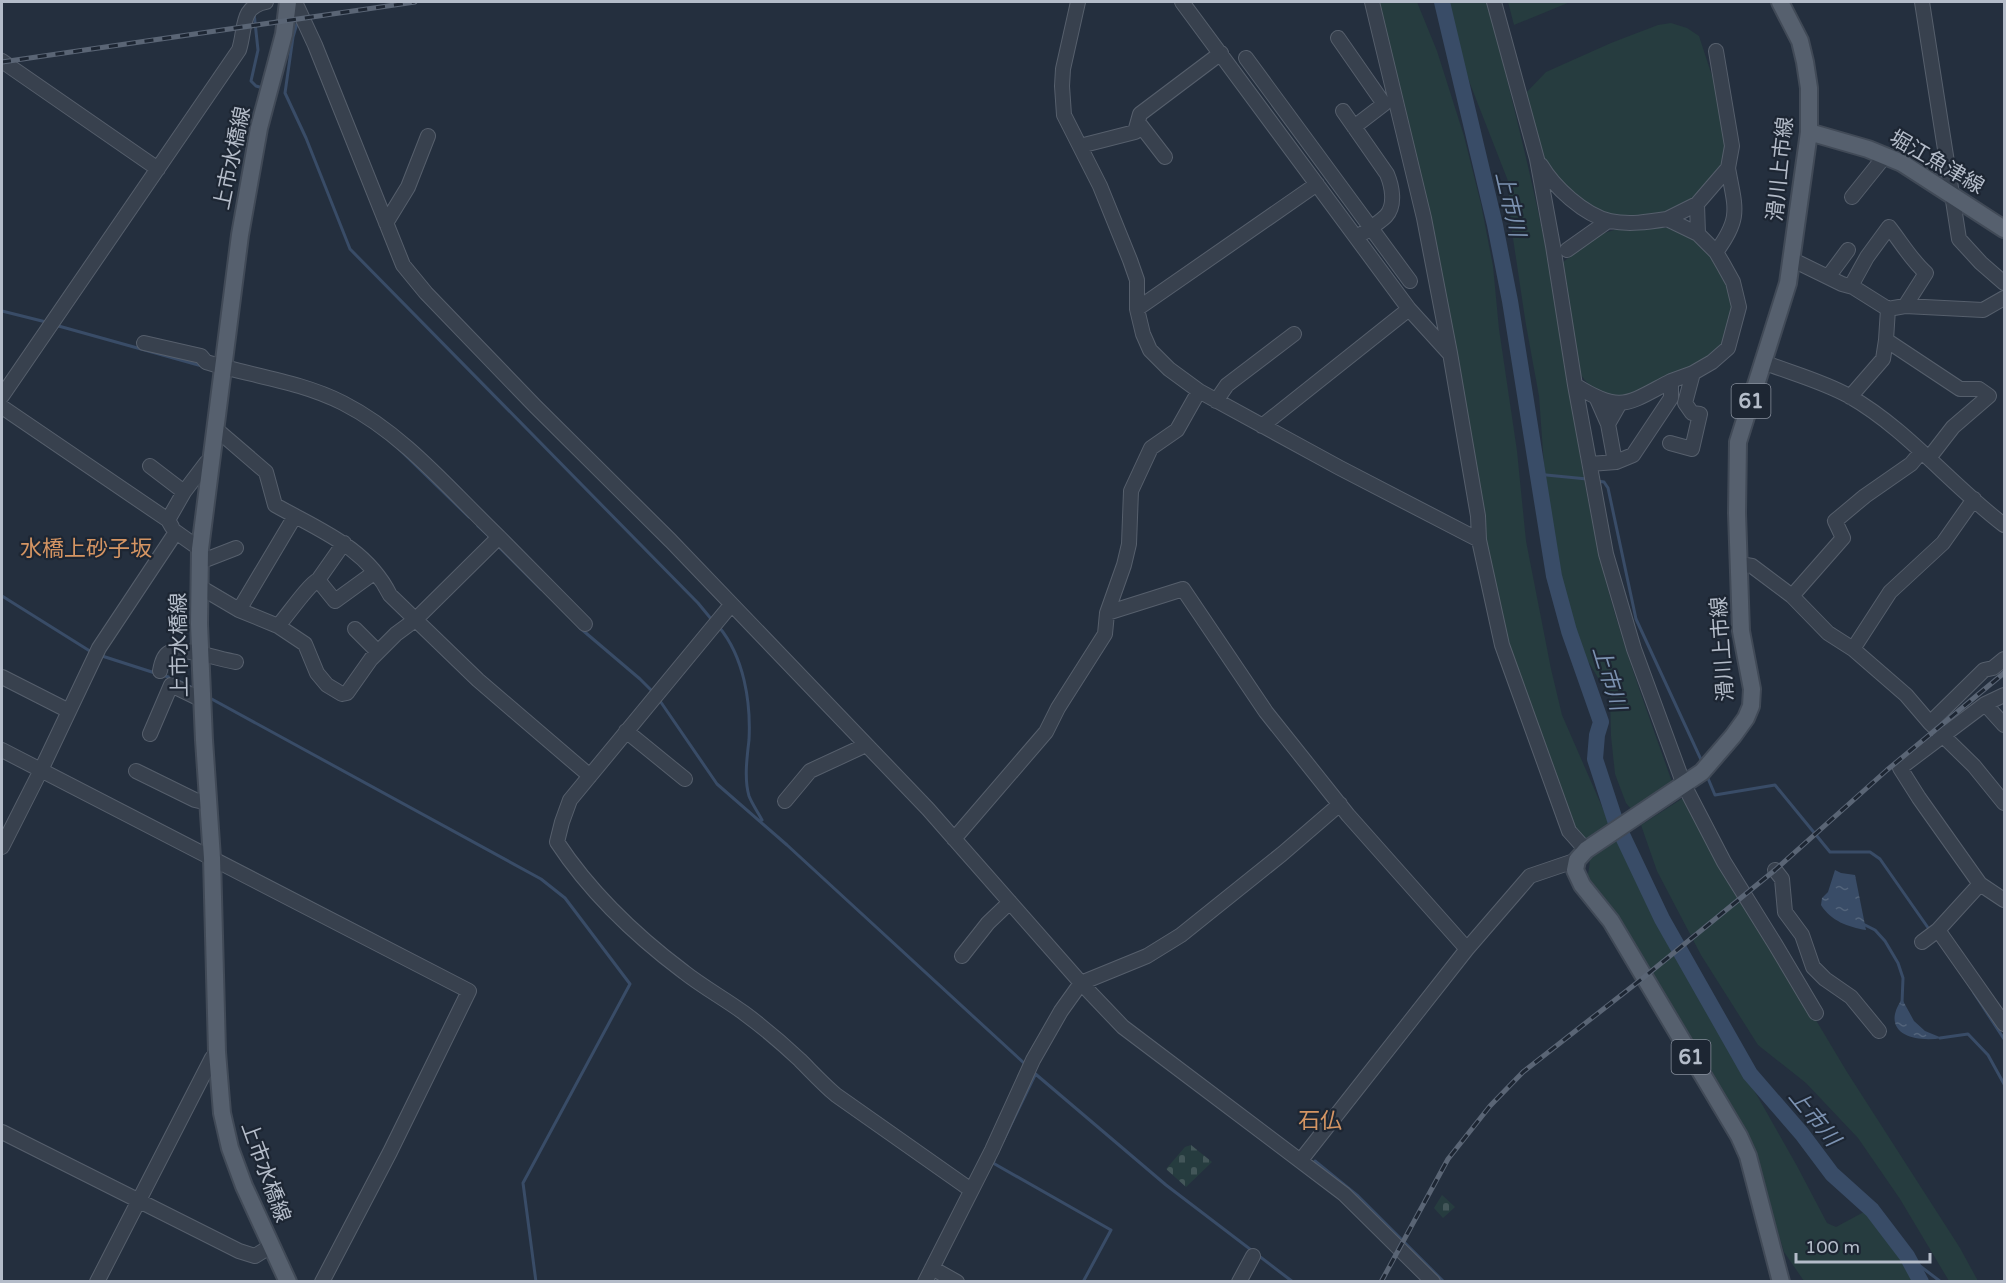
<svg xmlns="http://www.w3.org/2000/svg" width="2006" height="1283" font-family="'Varela Round','Noto Sans JP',sans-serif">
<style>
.grass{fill:#263c3f}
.cemetery{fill:url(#cemetery-stones)}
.water{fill:url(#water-ripples)}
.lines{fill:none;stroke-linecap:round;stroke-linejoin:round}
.stream{stroke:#394c67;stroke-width:3}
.river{stroke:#394c67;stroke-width:16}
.minor-casing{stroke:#565f6c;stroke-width:16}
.major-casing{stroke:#414a57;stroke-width:20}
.minor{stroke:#38414e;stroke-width:14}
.major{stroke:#56606e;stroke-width:16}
.rail-casing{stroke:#5a6575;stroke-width:5}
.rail{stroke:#1d2633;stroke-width:3;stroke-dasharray:9;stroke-linecap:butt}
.labels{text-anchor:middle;stroke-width:4.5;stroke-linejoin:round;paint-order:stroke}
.shield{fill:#1d2633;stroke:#878f9c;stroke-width:1.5}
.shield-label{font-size:20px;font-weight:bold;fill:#b4bcc9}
.street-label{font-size:21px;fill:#b4bcc9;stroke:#1d2633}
.water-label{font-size:22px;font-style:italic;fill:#7c92b1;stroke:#1d2633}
.neighbourhood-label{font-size:22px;fill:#d59563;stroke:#1d2633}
</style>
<defs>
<pattern id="cemetery-stones" width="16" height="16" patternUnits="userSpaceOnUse" patternTransform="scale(1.5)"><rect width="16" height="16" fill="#263c3f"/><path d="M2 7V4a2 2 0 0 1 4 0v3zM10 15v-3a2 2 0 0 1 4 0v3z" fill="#435659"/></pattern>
<pattern id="water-ripples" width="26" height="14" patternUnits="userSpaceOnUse" patternTransform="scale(1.5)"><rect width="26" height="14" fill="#394c67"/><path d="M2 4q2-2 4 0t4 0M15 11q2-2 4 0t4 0" fill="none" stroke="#53647b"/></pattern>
</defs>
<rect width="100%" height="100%" fill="#242f3e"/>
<path class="grass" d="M1378,2H1417L1437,51L1464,136L1481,204L1493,266L1499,329L1517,451L1526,541L1551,669L1562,715L1610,825L1746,1076L1797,1166L1827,1223L1836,1227L1875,1206L1927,1281H1804L1784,1252L1759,1170L1628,934L1605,900L1587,878C1594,850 1587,844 1570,823L1514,665L1491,569L1475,474L1406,110Z
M1446,2H1488C1510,93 1534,183 1551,276C1569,372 1579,470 1602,566C1620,640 1647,710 1672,782L1631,809L1626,803L1615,774L1611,736L1610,698L1591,666L1561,621L1553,533L1546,493L1539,396L1526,325L1511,225L1508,181L1469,81Z
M1508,2H1570L1514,25Z
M1671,23L1687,28L1699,36L1716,88L1726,137L1727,158L1720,173L1693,202L1667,215L1613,218L1584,204L1557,182L1540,155L1522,97L1546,72L1611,43L1658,25Z
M1641,228H1670L1699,241L1719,263L1734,306L1722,350L1698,365L1621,400C1604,394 1591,390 1581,375L1562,263L1595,236L1614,230Z
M1683,798L1847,1072L1960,1248L1978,1281H1949L1900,1199L1858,1138L1806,1083L1758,1045L1701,955L1657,871L1641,825Z"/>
<path class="cemetery" d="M1191,1145L1212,1162L1186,1187L1166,1169L1185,1147Z
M1442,1195L1455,1207L1443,1218L1434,1208Z"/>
<path class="water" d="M1835,870L1841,873L1855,875L1866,930C1848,927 1831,921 1821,905L1822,898L1828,892Z
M1902,999L1914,1021L1925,1031L1942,1038C1914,1043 1879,1033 1902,999Z"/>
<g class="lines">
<path class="stream" d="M254,13L258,50L251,81L256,86L263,88
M298,20L293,37L285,93L306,138L350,249L698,603L712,620
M2,311L46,322
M55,325L202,366
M399,449L469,517
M1536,474L1587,479
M1597,481L1604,482L1608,488L1636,619L1703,764
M478,526L491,538
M497,545L541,589
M2,596L93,653
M719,627C744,657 751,702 749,740C747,757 744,779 749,796C752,804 758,812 762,820
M580,628L640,679L654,693
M99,655L155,673
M162,675L175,679L197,690
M208,697L541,879L565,898L630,984L523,1183L536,1282
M658,698L717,784L787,845L1025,1064
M1707,776L1715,795L1775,785L1830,852H1870L1880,859L1931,932
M1863,924L1875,930L1885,941L1898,963L1903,978L1902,1003
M1974,993L2004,1039
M1940,1038L1968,1034L1988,1055L2004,1084
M1032,1071L1166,1185L1293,1282
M1003,1141L1035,1075
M994,1161L993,1163L1111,1230L1083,1282
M1315,1161L1358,1196L1444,1282
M1907,1256L1941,1282"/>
<path class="river" d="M1442,2L1495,225L1510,301L1554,576L1569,631L1601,722L1597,735L1595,759L1615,820L1662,919L1750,1074L1802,1134L1832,1174L1872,1210L1907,1256L1921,1282"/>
<defs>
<path id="minor" d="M295,2L315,45L403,265L426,293L535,406L671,541L928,809L1081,983L1123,1027L1344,1194L1433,1282
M1078,2L1063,69L1062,86L1064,115L1100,186L1130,260L1137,280V309L1143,334L1150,350L1169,369L1199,391L1340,468L1479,540
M1182,2L1409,309L1449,353
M1372,2L1424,218L1450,353L1478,516L1479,540L1502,645L1569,831L1586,850
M1494,2L1537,159L1553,246L1575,385L1606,554L1634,649L1684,785L1724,862L1775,944L1816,1013
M1922,2L1959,239L1981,263L2004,283
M1338,38L1384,104L1354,127
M1246,58L1371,228L1357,237
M2,61L158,169
M1343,111L1387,174C1392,186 1396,205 1386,216C1382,220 1376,224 1371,228L1410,281
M1138,122L1165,157
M1080,146L1135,132L1140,114L1221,53
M1541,165C1554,187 1584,215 1610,221C1629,225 1648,222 1667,219
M1852,197L1885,156
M1697,204L1728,168L1732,146L1716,51
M386,223L408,187L428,136
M1567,250L1608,221
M1716,252C1742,217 1735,208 1728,168
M1793,260L1842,284L1853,287L1888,309L1905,306L1983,310L2004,298
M1828,277L1848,250
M1851,286L1867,257L1889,227C1901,242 1912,261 1926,273L1905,306
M1137,309L1317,184
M1886,340L1960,389H1979L1989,396L1953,427L1929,458
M144,343L201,356L206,362C251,376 300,381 343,403C404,434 450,490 499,537L415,620L396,634L371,659L347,693L342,694L327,685L317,673L305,644L278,626
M1763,362C1791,373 1822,381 1849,396C1907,429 1951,485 2004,525
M1693,373L1712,362L1728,348L1739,307L1733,282L1723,264L1716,252L1698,234L1697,204L1667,219L1698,234
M1575,385C1621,414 1627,404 1671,381V398L1633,455L1616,462L1590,464
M2,396L239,50C246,28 240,7 266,2
M1850,397L1883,359L1886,340L1888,309
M1597,399L1608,424L1620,403
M1216,401L1227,385L1294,334
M2,407L168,520
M1608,424L1615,462
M1262,426L1409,309
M216,429L266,472L275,505C319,530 366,547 390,595L478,680L590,776
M1670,443L1692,449L1700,414L1692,413L1685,403L1693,373L1671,381
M150,466L184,492L206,463L212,460
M172,527L168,520L184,492
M499,537L585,624
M200,562L236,548
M1740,564L1752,566L1792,596L1828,633L1853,649L1906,695L1930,723L1974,766L2004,803
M318,580L335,601L375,572
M200,587L239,610L295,516
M1792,596L1843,538L1835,521L1865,496L1911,464L1921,452
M731,605L570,800L562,822L557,842C590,892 636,936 684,972C703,987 725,999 744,1013C763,1027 783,1044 800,1060C812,1072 823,1084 836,1095L971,1190
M239,610L278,626C287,616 309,584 318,580L344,543
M1107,613L1183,589L1266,712L1348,815L1467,949
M355,629L378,652
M1853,649L1890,592L1943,543L1974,499
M160,671C161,665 163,656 168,653C181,645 220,660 236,662
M2,677L69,711
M2004,695L1985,704L1900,768L1919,798L1980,884L2004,900
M1985,704L2004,725
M1930,723L1984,670L1993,668L2004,659
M626,731L685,779
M150,734L171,685L202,700
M2,750L469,991L390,1152L322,1282
M136,771L195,800L208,803
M785,801L810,771L866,745
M954,839L1046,732L1058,708L1105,634L1107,613L1124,565L1129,544L1131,491L1151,448L1177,430L1199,391
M2,847L41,770L99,648L176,532L200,549
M1775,870L1782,879L1785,912L1802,935L1813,967L1825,979L1851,997L1879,1031
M1938,930L2004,1024
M1922,942L1938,930L1980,884
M962,956L988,923L1010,902
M2,1132L239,1251L255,1256L271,1246
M1301,1160L1467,949L1530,876L1577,860
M932,1268L957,1282
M97,1282L212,1058L217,1052
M925,1282L992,1150L1033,1060L1061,1011L1081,983L1147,956L1181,935L1282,854L1340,804
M1239,1282L1253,1256"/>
<path id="major" d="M1780,2L1800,41L1805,62L1809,88V132L1788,283L1738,442L1737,513L1741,631L1752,689L1751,706L1746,718L1733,736L1702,772L1586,850L1577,860L1575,870L1582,885L1611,921L1739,1136L1748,1156L1781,1282
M1809,132L1868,149L1902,163L2004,229
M288,1282L244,1186L230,1148L222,1113L217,1052L212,858L204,740L199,624L200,549L240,235L259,128L284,34L288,2"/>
</defs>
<use href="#minor" class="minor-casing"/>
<use href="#major" class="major-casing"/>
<use href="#minor" class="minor"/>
<use href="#major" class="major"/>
<defs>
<path id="rail" d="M2,62L415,2
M1381,1282L1448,1159L1490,1106L1523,1072L1643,978L1775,870L1887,770L2004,673"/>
</defs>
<use href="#rail" class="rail-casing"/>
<use href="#rail" class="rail"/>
</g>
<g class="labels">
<g class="shield">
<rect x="1731.5" y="384" width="39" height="34" rx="4.5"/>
<rect x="1671.5" y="1040" width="39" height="34" rx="4.5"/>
</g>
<g class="shield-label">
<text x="1751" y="408">61</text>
<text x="1691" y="1064">61</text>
</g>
<g class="street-label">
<text transform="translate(232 158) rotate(-78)" y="7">上市水橋線</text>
<text transform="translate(1937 162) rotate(30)" y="7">堀江魚津線</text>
<text transform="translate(1780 169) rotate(-84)" y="7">滑川上市線</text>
<text transform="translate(179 645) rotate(-91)" y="7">上市水橋線</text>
<text transform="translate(1722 649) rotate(-94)" y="7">滑川上市線</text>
<text transform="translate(266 1172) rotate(70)" y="7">上市水橋線</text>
</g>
<g class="water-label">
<text transform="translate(1511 204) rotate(77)" y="8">上市川</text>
<text transform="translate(1610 678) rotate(73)" y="8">上市川</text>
<text transform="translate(1815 1117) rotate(51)" y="8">上市川</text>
</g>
<g class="neighbourhood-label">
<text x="86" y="556">水橋上砂子坂</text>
<text x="1320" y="1128">石仏</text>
</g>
</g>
<rect width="2006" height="1283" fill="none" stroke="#b4bcc9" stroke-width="6"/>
<path d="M1796 1253v9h134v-9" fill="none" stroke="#b4bcc9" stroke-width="3"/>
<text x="1805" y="1253" font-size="18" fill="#b4bcc9" stroke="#1d2633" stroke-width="4.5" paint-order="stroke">100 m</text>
</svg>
